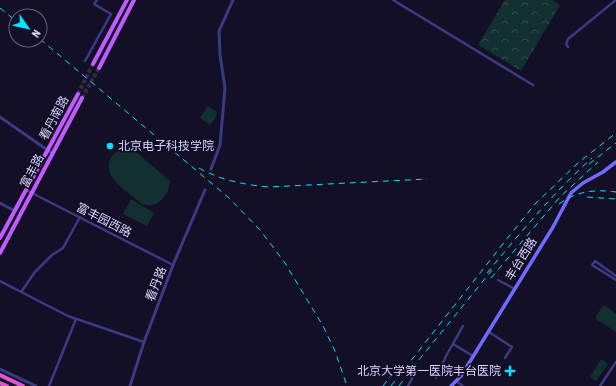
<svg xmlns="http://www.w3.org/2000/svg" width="616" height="386" font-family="'Asap Condensed','Noto Sans SC',sans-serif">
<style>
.green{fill:#12302f}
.forest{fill:url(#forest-crowns)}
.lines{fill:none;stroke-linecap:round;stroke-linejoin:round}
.primary-tunnel{stroke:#312d47;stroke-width:4;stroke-dasharray:4 2;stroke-linecap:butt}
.minor{stroke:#3d3a85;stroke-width:2.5}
.tertiary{stroke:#3d3a85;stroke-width:3}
.secondary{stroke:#6f6bff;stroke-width:3.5}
.primary{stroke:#c25bff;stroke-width:4}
.trunk{stroke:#e055d1;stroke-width:4}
.rail{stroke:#00e5ff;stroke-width:1;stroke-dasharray:6 5;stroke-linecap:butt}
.poi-dot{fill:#00e5ff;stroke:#130f26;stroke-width:1.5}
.labels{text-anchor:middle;stroke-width:3.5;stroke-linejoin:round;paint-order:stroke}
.street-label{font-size:12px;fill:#d9d4ff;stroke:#130f26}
.poi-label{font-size:12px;fill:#d9d4ff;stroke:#130f26;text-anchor:start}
</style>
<defs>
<pattern id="forest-crowns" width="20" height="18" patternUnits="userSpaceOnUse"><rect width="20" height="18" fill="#12302f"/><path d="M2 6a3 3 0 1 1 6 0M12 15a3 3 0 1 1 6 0" fill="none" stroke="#344d4e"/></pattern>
</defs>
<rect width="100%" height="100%" fill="#130f26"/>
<path class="green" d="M208,106L217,112L216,117L210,125L200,118Z
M127,144L171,182C168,186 169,189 167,193C161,203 152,208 142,204C129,193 100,177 111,158C115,151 121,149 128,149L124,146Z
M131,199L154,213L147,226L123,214Z
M603,306H606L616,314V332L596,319V316Z
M601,359L608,364L596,381L590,377Z"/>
<path class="forest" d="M505,0H552L560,5L521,71L478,45Z"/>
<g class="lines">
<path class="primary-tunnel" d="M78,94L93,64
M82,98L99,68"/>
<path class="minor" d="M393,0L533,85
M568,47L566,44L568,39L616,0
M85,61L111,14L94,4L97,0
M26,190L173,265
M616,276L595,261L592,265L616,280
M498,280L515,289
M0,281L68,316L144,342
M21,292L35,272L52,255L63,248L80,217
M489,332L512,347L505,358
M453,344L473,356
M436,378L446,356L463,326
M456,381L463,386
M49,386L76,319
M408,386L415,373
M600,386L616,362"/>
<path class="tertiary" d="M0,117L53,154
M211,169L220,145L225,88L220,55L219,31L233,0
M0,203L15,211
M0,369L36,386
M130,386L144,342L173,265L205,190"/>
<path class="secondary" d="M451,386L461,376L474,355L553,227L571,193L583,183L603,172L616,162"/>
<path class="primary" d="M93,64L127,0
M99,68L134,0
M0,238L78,94
M0,253L82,98"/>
<path class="trunk" d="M0,375L23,386
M0,383L7,386"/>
<path class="rail" d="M0,8L16,21
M40,39L229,198L260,230L285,263L323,326L335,351L347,386
M589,164L616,143
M199,168C220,180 245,185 269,187L427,179
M587,197L616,199
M559,204C576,191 596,189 616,192
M487,273C521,232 553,193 592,158
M491,278L560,197L598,162
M383,386L396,369
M391,386L506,240L535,204L578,163L616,133
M399,386L414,366L492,270"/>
</g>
<g class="poi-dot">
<circle cx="110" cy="146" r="4"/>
<path d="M508 365h4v4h4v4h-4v4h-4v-4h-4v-4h4z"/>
</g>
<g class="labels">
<g class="street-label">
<text transform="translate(54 118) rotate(-62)" y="4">看丹南路</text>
<text transform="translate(32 171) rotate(-62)" y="4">富丰路</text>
<text transform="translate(104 220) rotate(27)" y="4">富丰园西路</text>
<text transform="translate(521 259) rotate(-58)" y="4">丰台西路</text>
<text transform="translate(156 284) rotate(-69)" y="4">看丹路</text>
</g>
<g class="poi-label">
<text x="118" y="150">北京电子科技学院</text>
<text x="501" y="375" text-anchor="end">北京大学第一医院丰台医院</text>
</g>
</g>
<g transform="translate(28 28) rotate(124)"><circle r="19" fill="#130f26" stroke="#625e7d"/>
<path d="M0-3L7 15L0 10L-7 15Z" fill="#00e5ff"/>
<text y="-6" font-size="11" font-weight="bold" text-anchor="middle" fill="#d9d4ff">N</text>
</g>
</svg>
